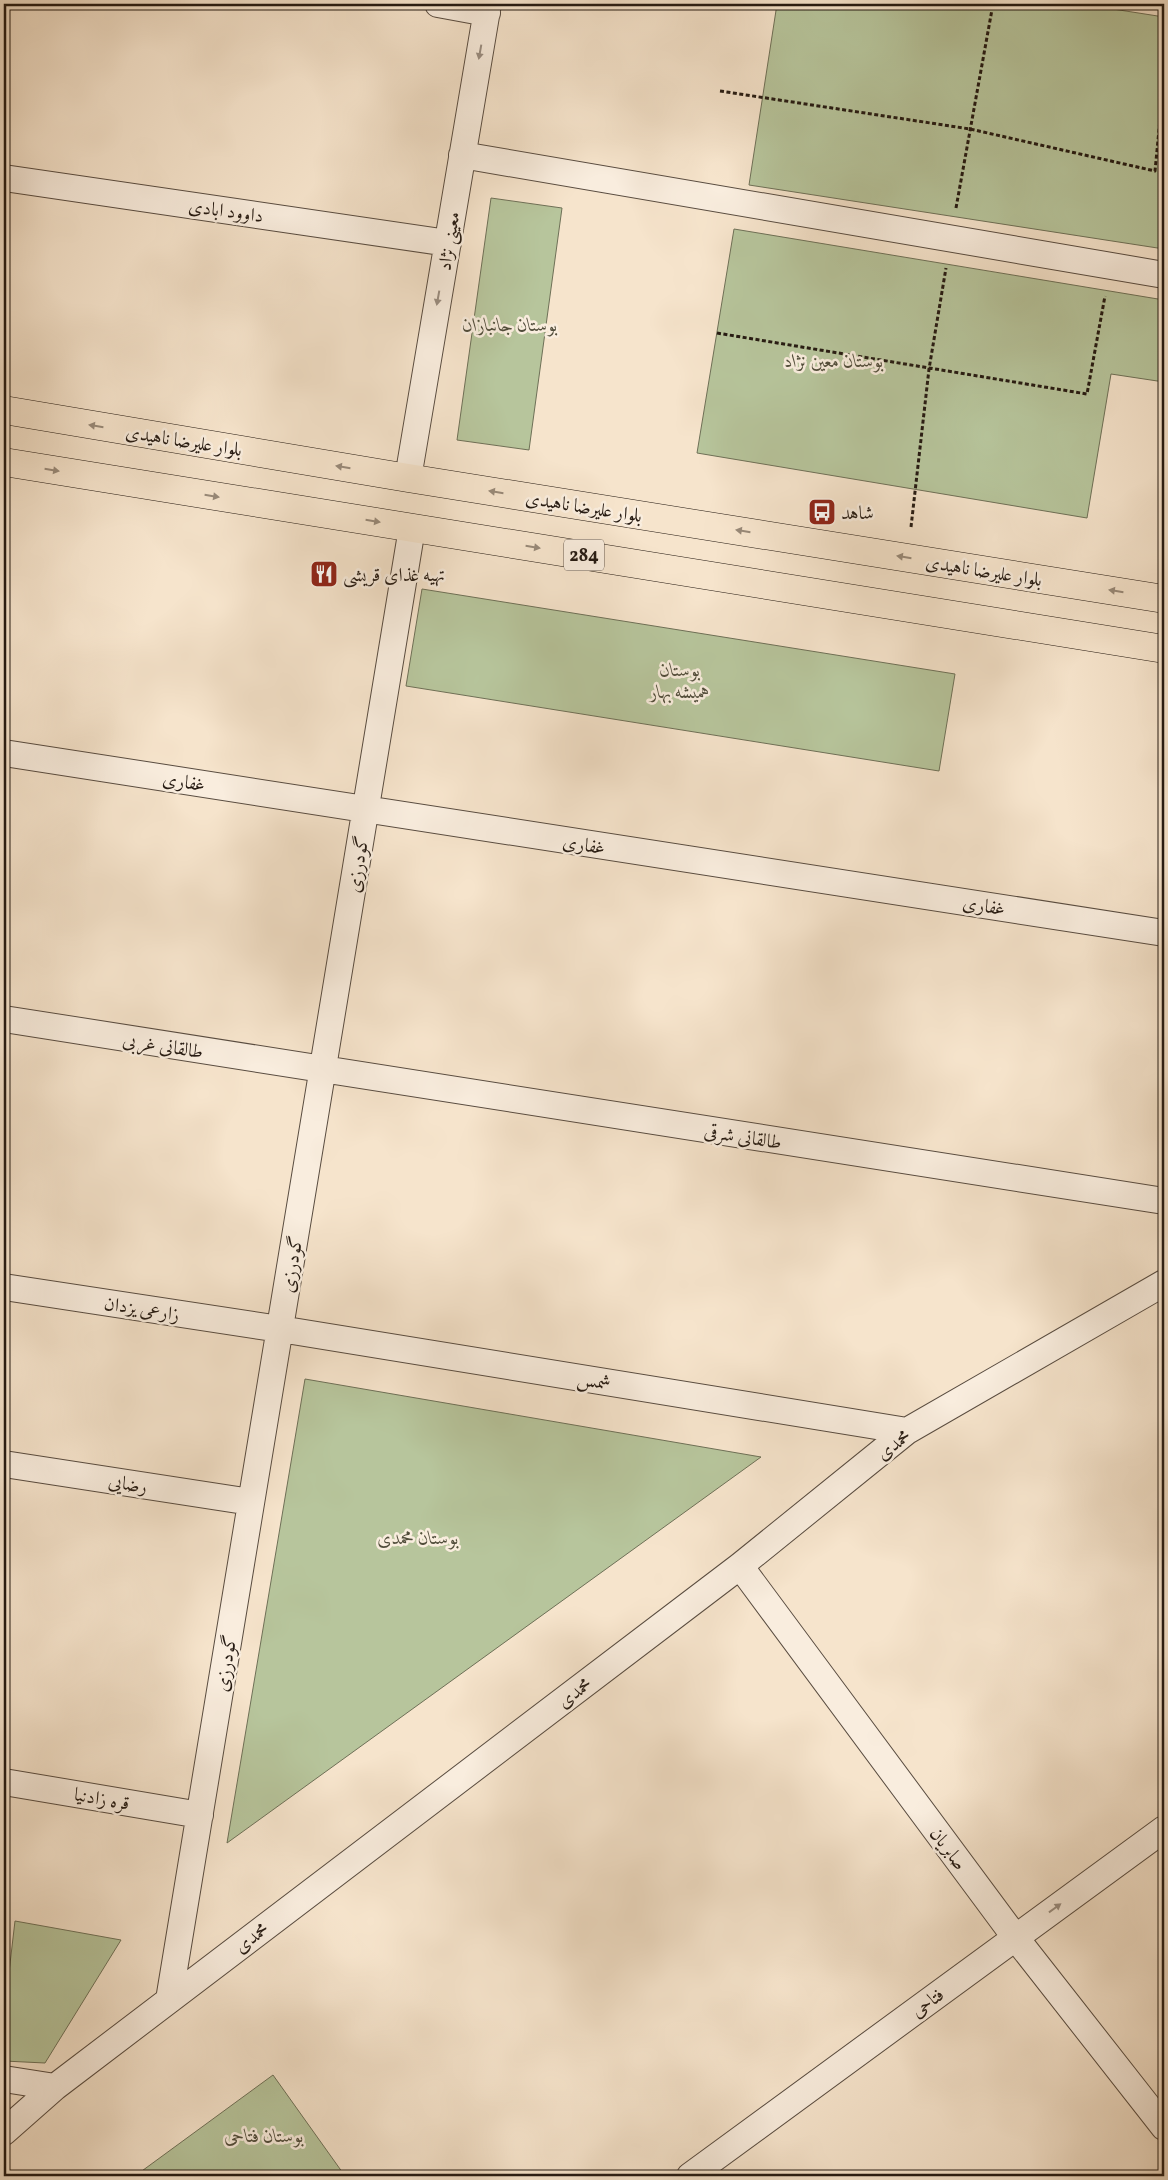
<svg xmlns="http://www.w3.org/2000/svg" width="1168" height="2180" font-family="Vollkorn,Amiri,serif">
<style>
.green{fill:#b7c59c;stroke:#6e7057}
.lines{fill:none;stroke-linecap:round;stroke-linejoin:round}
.minor-casing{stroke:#594c40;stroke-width:28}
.primary-casing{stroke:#251a12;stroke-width:29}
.path{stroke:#251a12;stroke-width:3;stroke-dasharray:4 2.5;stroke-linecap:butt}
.minor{stroke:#f9edde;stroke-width:26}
.primary{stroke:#f6e4cc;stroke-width:28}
.oneway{fill:#9a8e82}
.oneway2{fill:#988978}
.labels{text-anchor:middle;stroke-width:5;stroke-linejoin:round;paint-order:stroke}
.shield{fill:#f9edde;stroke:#65594f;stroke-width:1}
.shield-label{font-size:18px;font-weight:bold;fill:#251a12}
.street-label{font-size:19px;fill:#251a12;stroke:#f9edde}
.park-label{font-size:19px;font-style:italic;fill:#514d3b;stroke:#f9edde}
.poi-label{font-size:19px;fill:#251a12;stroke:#f9edde;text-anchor:start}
</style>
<rect width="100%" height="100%" fill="#f6e4cc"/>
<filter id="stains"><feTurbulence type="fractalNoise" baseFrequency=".004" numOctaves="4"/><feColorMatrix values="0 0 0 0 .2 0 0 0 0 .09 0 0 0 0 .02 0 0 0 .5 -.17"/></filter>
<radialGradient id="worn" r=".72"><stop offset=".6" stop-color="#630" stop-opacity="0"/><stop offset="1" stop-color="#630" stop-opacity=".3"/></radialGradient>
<path class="green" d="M777,4H1081L1164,17V249L749,185Z
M491,198L562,208L529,450L457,440Z
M734,229L1164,300V382L1111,374L1087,518L697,453Z
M422,589L955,674L939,771L406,686Z
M305,1379L761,1457L227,1843Z
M15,1921L121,1940L45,2063L4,2061V2015Z
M273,2075L345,2176H135Z"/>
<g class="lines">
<defs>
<path id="minor" d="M438,4L487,13
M462,155L1164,275
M4,178L448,243
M408,478L488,4
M4,753L1164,933
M4,1019L1164,1201
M4,1287L280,1329L907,1431
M4,1464L251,1502
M740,1566L1015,1937L1164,2127
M4,1782L200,1815
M169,2000L412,528
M4,2079L55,2087
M4,2132L55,2087L740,1566L907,1431L1164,1283
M690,2176L1164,1829"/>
<path id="primary" d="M4,410L408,478L1164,599
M4,462L1164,649"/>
</defs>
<use href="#minor" class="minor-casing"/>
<use href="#primary" class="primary-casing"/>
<path class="path" d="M720,91L970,129L1155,171L1164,79
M956,208L993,4
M717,333L1087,394L1105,296
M911,527L929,369L946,268"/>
<use href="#minor" class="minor"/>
<use href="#primary" class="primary"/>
</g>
<defs><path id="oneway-solid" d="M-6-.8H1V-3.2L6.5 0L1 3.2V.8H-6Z" transform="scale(1.25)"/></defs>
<g class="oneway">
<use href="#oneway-solid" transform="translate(480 52) rotate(100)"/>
<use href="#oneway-solid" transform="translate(438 298) rotate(100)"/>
<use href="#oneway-solid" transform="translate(1055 1908) rotate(-36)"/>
</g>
<g class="oneway2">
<use href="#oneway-solid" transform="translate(96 426) rotate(-171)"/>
<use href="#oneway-solid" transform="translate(343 467) rotate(-171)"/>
<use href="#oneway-solid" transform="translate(52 470) rotate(9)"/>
<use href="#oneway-solid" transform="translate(496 492) rotate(-171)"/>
<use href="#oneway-solid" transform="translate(212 496) rotate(9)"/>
<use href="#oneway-solid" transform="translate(373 521) rotate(9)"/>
<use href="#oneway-solid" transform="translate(743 531) rotate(-171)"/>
<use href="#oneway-solid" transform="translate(533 547) rotate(9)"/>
<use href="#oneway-solid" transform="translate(904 557) rotate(-171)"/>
<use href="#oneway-solid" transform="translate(1116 591) rotate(-171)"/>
</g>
<defs>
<symbol id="bus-square" viewBox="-11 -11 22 22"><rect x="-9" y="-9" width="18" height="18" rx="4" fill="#8f2418" stroke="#f9edde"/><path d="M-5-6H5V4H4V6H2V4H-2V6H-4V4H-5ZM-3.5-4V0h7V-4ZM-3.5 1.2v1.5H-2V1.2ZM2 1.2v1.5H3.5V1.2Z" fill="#fff"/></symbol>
<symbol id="restaurant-square" viewBox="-11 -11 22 22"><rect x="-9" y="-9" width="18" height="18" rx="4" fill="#8f2418" stroke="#f9edde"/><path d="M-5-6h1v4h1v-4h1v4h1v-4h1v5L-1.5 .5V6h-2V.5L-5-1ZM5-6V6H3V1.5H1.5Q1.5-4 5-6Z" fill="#fff"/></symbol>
</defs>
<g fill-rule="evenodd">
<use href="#bus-square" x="806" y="496" width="32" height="32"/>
<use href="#restaurant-square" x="308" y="558" width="32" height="32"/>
</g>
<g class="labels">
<rect class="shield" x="564" y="539.5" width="40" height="31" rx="4"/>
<g class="shield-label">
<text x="584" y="561">284</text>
</g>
<g class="street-label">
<text transform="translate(226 210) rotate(8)" y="7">داوود ابادی</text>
<text transform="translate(448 241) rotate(-81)" y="7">معینی نژاد</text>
<text transform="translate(184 440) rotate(9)" y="7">بلوار علیرضا ناهیدی</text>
<text transform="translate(584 506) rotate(9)" y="7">بلوار علیرضا ناهیدی</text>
<text transform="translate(984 570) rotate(9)" y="7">بلوار علیرضا ناهیدی</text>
<text transform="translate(184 781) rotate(9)" y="7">غفاری</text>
<text transform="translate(584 844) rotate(9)" y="7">غفاری</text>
<text transform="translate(357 864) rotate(-81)" y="7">گودرزی</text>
<text transform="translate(984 905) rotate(9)" y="7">غفاری</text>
<text transform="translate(163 1045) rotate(9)" y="7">طالقانی غربی</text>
<text transform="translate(743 1136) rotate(9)" y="7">طالقانی شرقی</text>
<text transform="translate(291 1264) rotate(-81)" y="7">گودرزی</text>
<text transform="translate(142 1308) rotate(9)" y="7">زارعی یزدان</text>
<text transform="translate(594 1380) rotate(9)" y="7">شمس</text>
<text transform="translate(893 1444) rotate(-37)" y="7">محمدی</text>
<text transform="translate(128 1483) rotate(9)" y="7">رضایی</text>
<text transform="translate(225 1663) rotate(-81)" y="7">گودرزی</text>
<text transform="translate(574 1692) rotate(-37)" y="7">محمدی</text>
<text transform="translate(102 1798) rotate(10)" y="7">قره زادنیا</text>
<text transform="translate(949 1848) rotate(53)" y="7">صابریان</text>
<text transform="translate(251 1937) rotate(-37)" y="7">محمدی</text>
<text transform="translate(927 2002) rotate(-36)" y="7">فتاحی</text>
</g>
<g class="park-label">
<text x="510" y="331">بوستان جانبازان</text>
<text x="834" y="367">بوستان معین نژاد</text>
<text x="680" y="676">بوستان<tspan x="680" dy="22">همیشه بهار</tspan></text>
<text x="418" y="1544">بوستان محمدی</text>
<text x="264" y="2142">بوستان فتاحی</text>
</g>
<g class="poi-label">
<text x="841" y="519">شاهد</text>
<text x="343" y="581">تهیه غذای قریشی</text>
</g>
</g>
<rect width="1168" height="2180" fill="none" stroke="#f6e4cc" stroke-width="20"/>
<rect x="5" y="5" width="1158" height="2170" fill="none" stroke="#251a12" stroke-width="2.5"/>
<rect x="10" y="10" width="1148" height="2160" fill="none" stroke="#251a12"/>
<rect width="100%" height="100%" filter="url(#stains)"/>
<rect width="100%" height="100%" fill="url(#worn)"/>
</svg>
